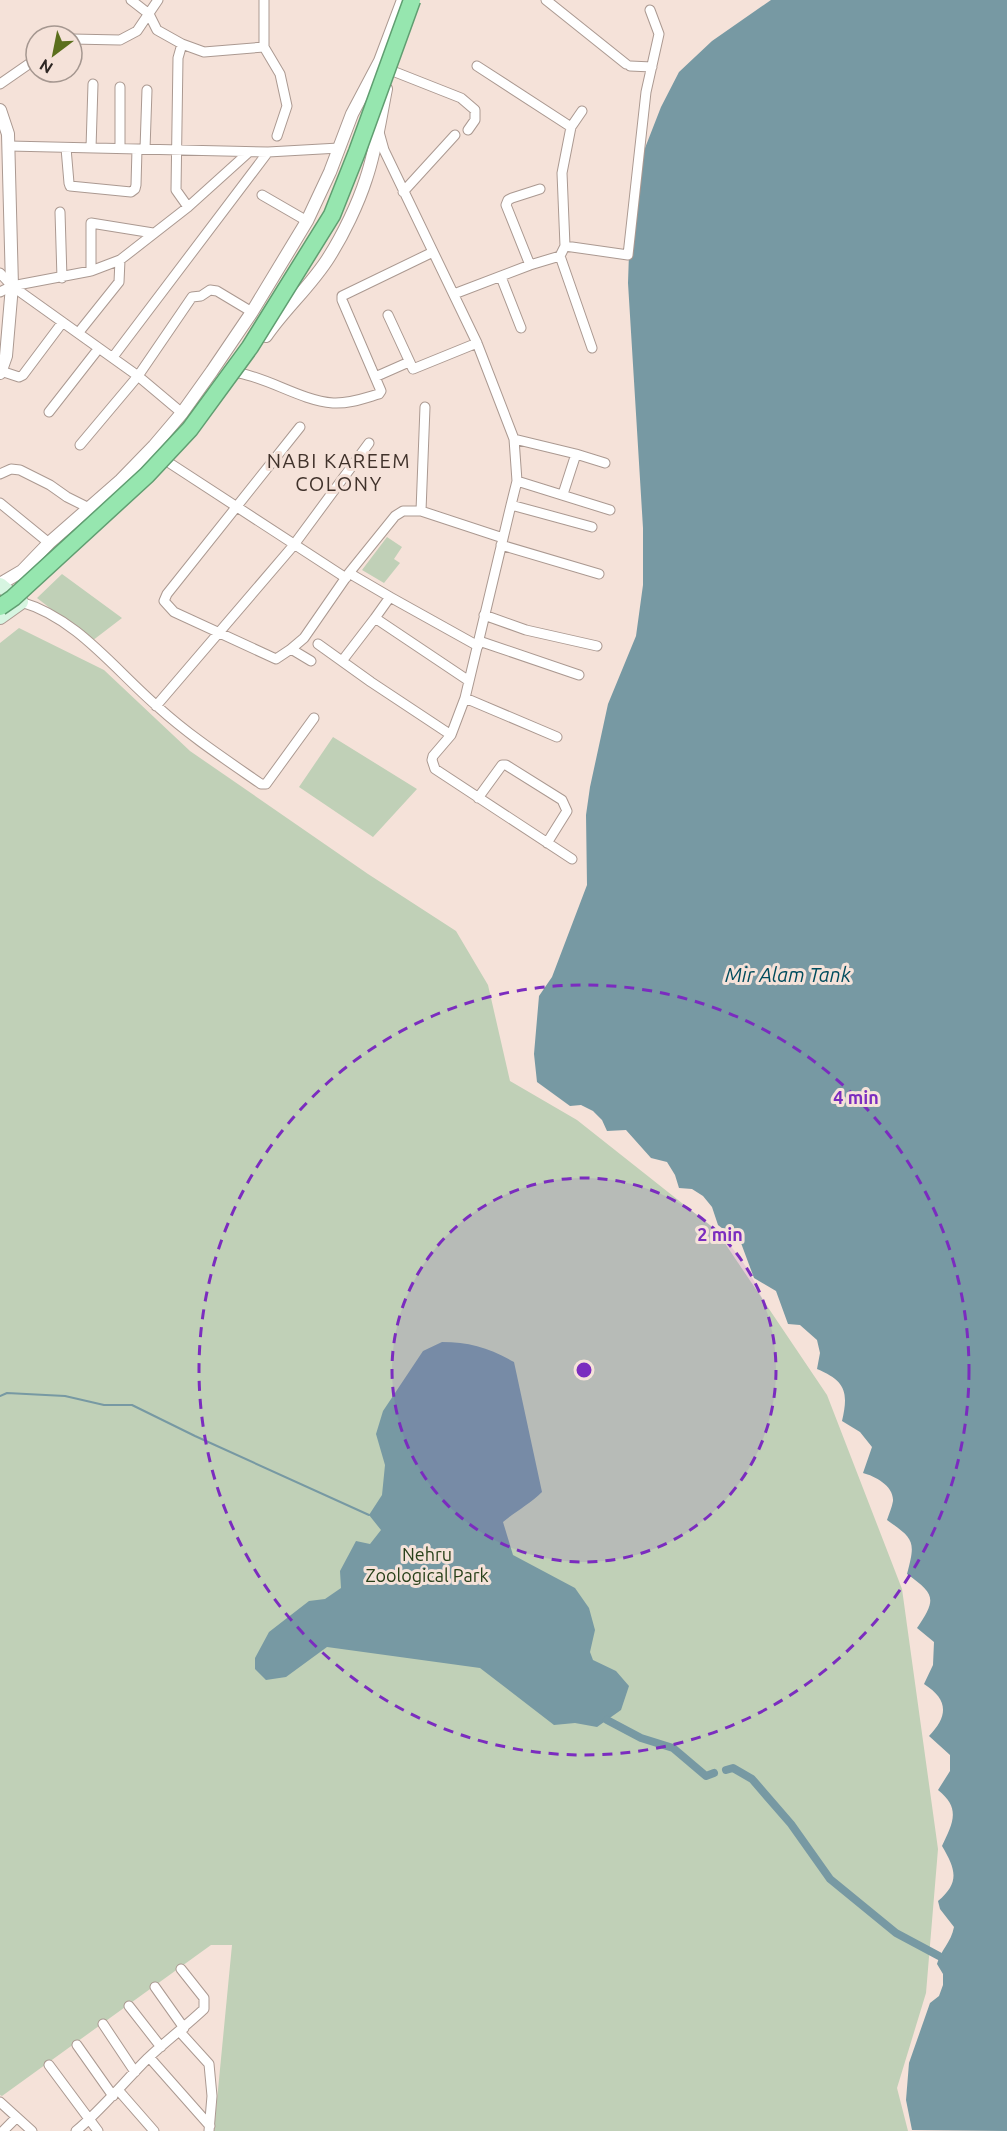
<svg xmlns="http://www.w3.org/2000/svg" width="1007" height="2131" font-family="Ubuntu,sans-serif">
<style>
.green{fill:#c0d0b7}
.water{fill:#7799a3}
.lines{fill:none;stroke-linecap:round;stroke-linejoin:round}
.stream{stroke:#7799a3;stroke-width:2}
.canal{stroke:#7799a3;stroke-width:8}
.minor-casing{stroke:#ab9991;stroke-width:11}
.tertiary-casing{stroke:#ab9991;stroke-width:14}
.secondary-casing{stroke:#ab9991;stroke-width:16}
.minor{stroke:#fff;stroke-width:9}
.tertiary{stroke:#fff;stroke-width:12}
.secondary{stroke:#d7f5e1;stroke-width:14}
.trunk-bridge-casing{stroke:#609e71;stroke-width:19;stroke-linecap:butt}
.trunk-bridge{stroke:#96e6af;stroke-width:16}
.ring{fill:none;stroke:#7b2cbf;stroke-width:3;stroke-dasharray:10 8}
.labels{text-anchor:middle;stroke-width:6;stroke-linejoin:round;paint-order:stroke}
.park-label{font-size:18px;fill:#284019;stroke:#f5e2d9}
.neighbourhood-label{font-size:20px;letter-spacing:1.5px;fill:#40322b;stroke:#f5e2d9}
.water-label{font-size:20px;font-style:italic;fill:#004c5d;stroke:#f5e2d9}
.centre{fill:#7b2cbf;stroke:#f5e2d9;stroke-width:3}
.ring-label{font-size:18px;text-anchor:middle;font-weight:bold;fill:#7b2cbf;stroke:#f5e2d9;stroke-width:6;stroke-linejoin:round;paint-order:stroke}
</style>
<rect width="100%" height="100%" fill="#f5e2d9"/>
<path class="green" d="M387,537L402,547L394,559L400,563L384,583L362,570Z
M62,574L122,618L92,641L37,598Z
M19,628L104,670L190,751L368,874L456,931L488,985L510,1081L577,1120L716,1230L827,1395L902,1589L938,1849L926,1993L897,2088L908,2131H214L232,1945H211L2,2096L0,2095V643Z
M333,737L417,789L373,837L299,787Z"/>
<path class="water" d="M771,0H1007V2131L912,2130L906,2100L909,2063L930,2003L939,1996L943,1985V1974L937,1964C941,1949 951,1943 954,1927L940,1909L938,1901C960,1882 956,1870 942,1846C952,1824 962,1809 938,1790L950,1771V1755L929,1736C948,1716 949,1700 924,1684L933,1665L934,1642L917,1628C937,1599 935,1594 907,1574C916,1541 914,1539 887,1520C889,1514 892,1507 893,1501C894,1486 875,1476 863,1473L872,1447L860,1432L842,1421C849,1391 845,1381 817,1369L820,1353L817,1340L800,1325L788,1324L776,1291L754,1278L741,1243L718,1225L712,1207L703,1196L692,1189L679,1188L675,1175L667,1162L651,1158L626,1130L607,1131L602,1120L593,1111L581,1105L570,1106L537,1082L534,1054L539,996L552,977L587,885L586,815L590,787L608,704L636,636L643,585V528L628,283L630,224L645,148L661,107L679,72L712,41Z
M442,1342C469,1342 490,1348 514,1362L542,1492C530,1504 516,1511 503,1522L513,1555L575,1588L589,1608L595,1630L590,1652L593,1660L616,1671L629,1686L621,1710L597,1727L575,1723L554,1725L480,1668L327,1647L286,1677L266,1680L255,1669V1658L269,1632L309,1601L325,1599L341,1588L340,1571L356,1541L370,1544L381,1530L369,1515L382,1495L385,1465L376,1434L383,1411L423,1351Z"/>
<g class="lines">
<path class="stream" d="M0,1396L7,1393L65,1396L104,1405H132L195,1436L369,1515"/>
<path class="canal" d="M607,1720L641,1738L673,1748L706,1776L714,1773
M726,1770L733,1768L752,1779L791,1824L830,1879L896,1933L939,1956"/>
<defs>
<path id="minor" d="M131,0L149,14L157,30L182,44L204,52L264,47
M264,0V47L280,74L287,106L277,136
M546,0L626,64
M72,39L120,40L137,31L158,0
M182,44L178,58L176,190L188,207
M477,66L571,127
M630,66L652,67
M390,70L461,98L475,110V120L468,130
M0,84L36,59
M582,111L571,127L562,173L565,246L560,256L592,348
M379,132L384,150L477,343L514,439L517,481L511,505L465,698L451,735L433,756L432,760L435,769L572,859
M9,146L268,152L339,148
M66,148L69,183L70,186L131,192L135,189L136,185L137,149
M91,148L93,84
M120,148V87
M145,149L147,90
M403,192L455,135
M262,195L307,221
M60,212L62,278
M565,246L628,255L646,92L659,34L650,10
M530,265L506,205L508,200L512,198L540,189
M91,271V223L153,233
M0,273L12,286L138,376L182,413
M501,277L521,328
M0,292L12,286L91,271L120,260L188,207L249,152
M454,294L530,265L560,256
M388,315L413,369L477,343
M79,332L119,282L120,260
M113,357L268,152
M1,371L19,377L23,375L62,323
M239,373C271,379 300,400 333,403C349,404 365,398 379,394L381,391L342,300V296L433,252
M375,377L409,362
M49,412L99,348
M514,439L576,454L563,494
M80,445L138,376L192,297L201,296L210,290L217,291L252,312
M161,454L168,462L346,578
M576,454L605,463
M0,474L11,469L20,470L50,485L67,497L89,508
M517,481L610,510
M0,503L49,543
M511,505L592,527
M421,511L425,407
M501,545L599,574
M349,573L390,597L375,618L469,681
M390,597L478,646
M21,602C77,618 115,670 158,707C190,736 225,759 261,784H266L314,718
M484,615L526,630L597,646
M479,641L579,675
M318,644L371,682L451,735
M291,649L276,659L174,612L164,601L167,594L300,427
M311,661L291,649L304,638L349,573L395,516L403,511H421L503,538
M342,661L375,618
M465,698L557,737
M156,706L293,546L369,443
M478,798L502,765H506L562,800L567,811L547,843
M155,1987L184,2028
M129,2006L161,2047
M103,2024L135,2072
M180,2032L209,2064L212,2096L209,2131
M77,2045L113,2096
M149,2057L210,2126
M49,2065L98,2131
M119,2091L154,2131
M0,2102L32,2131
M3,2131L16,2118
M76,2131C102,2109 124,2082 148,2058C166,2041 186,2026 204,2009V1998L181,1969"/>
<path id="tertiary" d="M0,110L8,134L12,286L6,356L0,373
M266,336C285,308 311,286 329,257C343,235 358,204 366,179C376,150 380,119 386,89
M0,584L22,571L49,543L121,480L154,446L182,413L212,371L252,312L307,221L330,172L352,114L380,61L403,0"/>
<path id="secondary" d="M0,585L21,602L0,617"/>
</defs>
<use href="#minor" class="minor-casing"/>
<use href="#tertiary" class="tertiary-casing"/>
<use href="#secondary" class="secondary-casing"/>
<use href="#minor" class="minor"/>
<use href="#tertiary" class="tertiary"/>
<use href="#secondary" class="secondary"/>
<defs>
<path id="trunk-bridge" d="M0,607L13,598L147,475L190,429L250,347L332,215L357,152L412,0"/>
</defs>
<use href="#trunk-bridge" class="trunk-bridge-casing"/>
<use href="#trunk-bridge" class="trunk-bridge"/>
</g>
<circle cx="584" cy="1370" r="192" fill="#7b2cbf" fill-opacity=".12"/>
<g class="ring">
<circle cx="584" cy="1370" r="192"/>
<circle cx="584" cy="1370" r="385"/>
</g>
<g class="labels">
<g class="park-label">
<text x="427" y="1561">Nehru<tspan x="427" dy="21">Zoological Park</tspan></text>
</g>
<g class="neighbourhood-label">
<text x="339" y="468">NABI KAREEM<tspan x="339" dy="23">COLONY</tspan></text>
</g>
<g class="water-label">
<text x="788" y="982">Mir Alam Tank</text>
</g>
</g>
<circle cx="584" cy="1370" r="9" class="centre"/>
<g class="ring-label">
<text x="856" y="1104">4 min</text>
<text x="720" y="1241">2 min</text>
</g>
<g transform="translate(54 54) rotate(212)"><circle r="28" fill="#f5e2d9" stroke="#a59790" stroke-width="1.5"/>
<path d="M0-4.5L10 22L0 15L-10 22Z" fill="#5b6f1d"/>
<text y="-9" font-size="16" font-weight="bold" text-anchor="middle" fill="#2d2623">N</text>
</g>
</svg>
